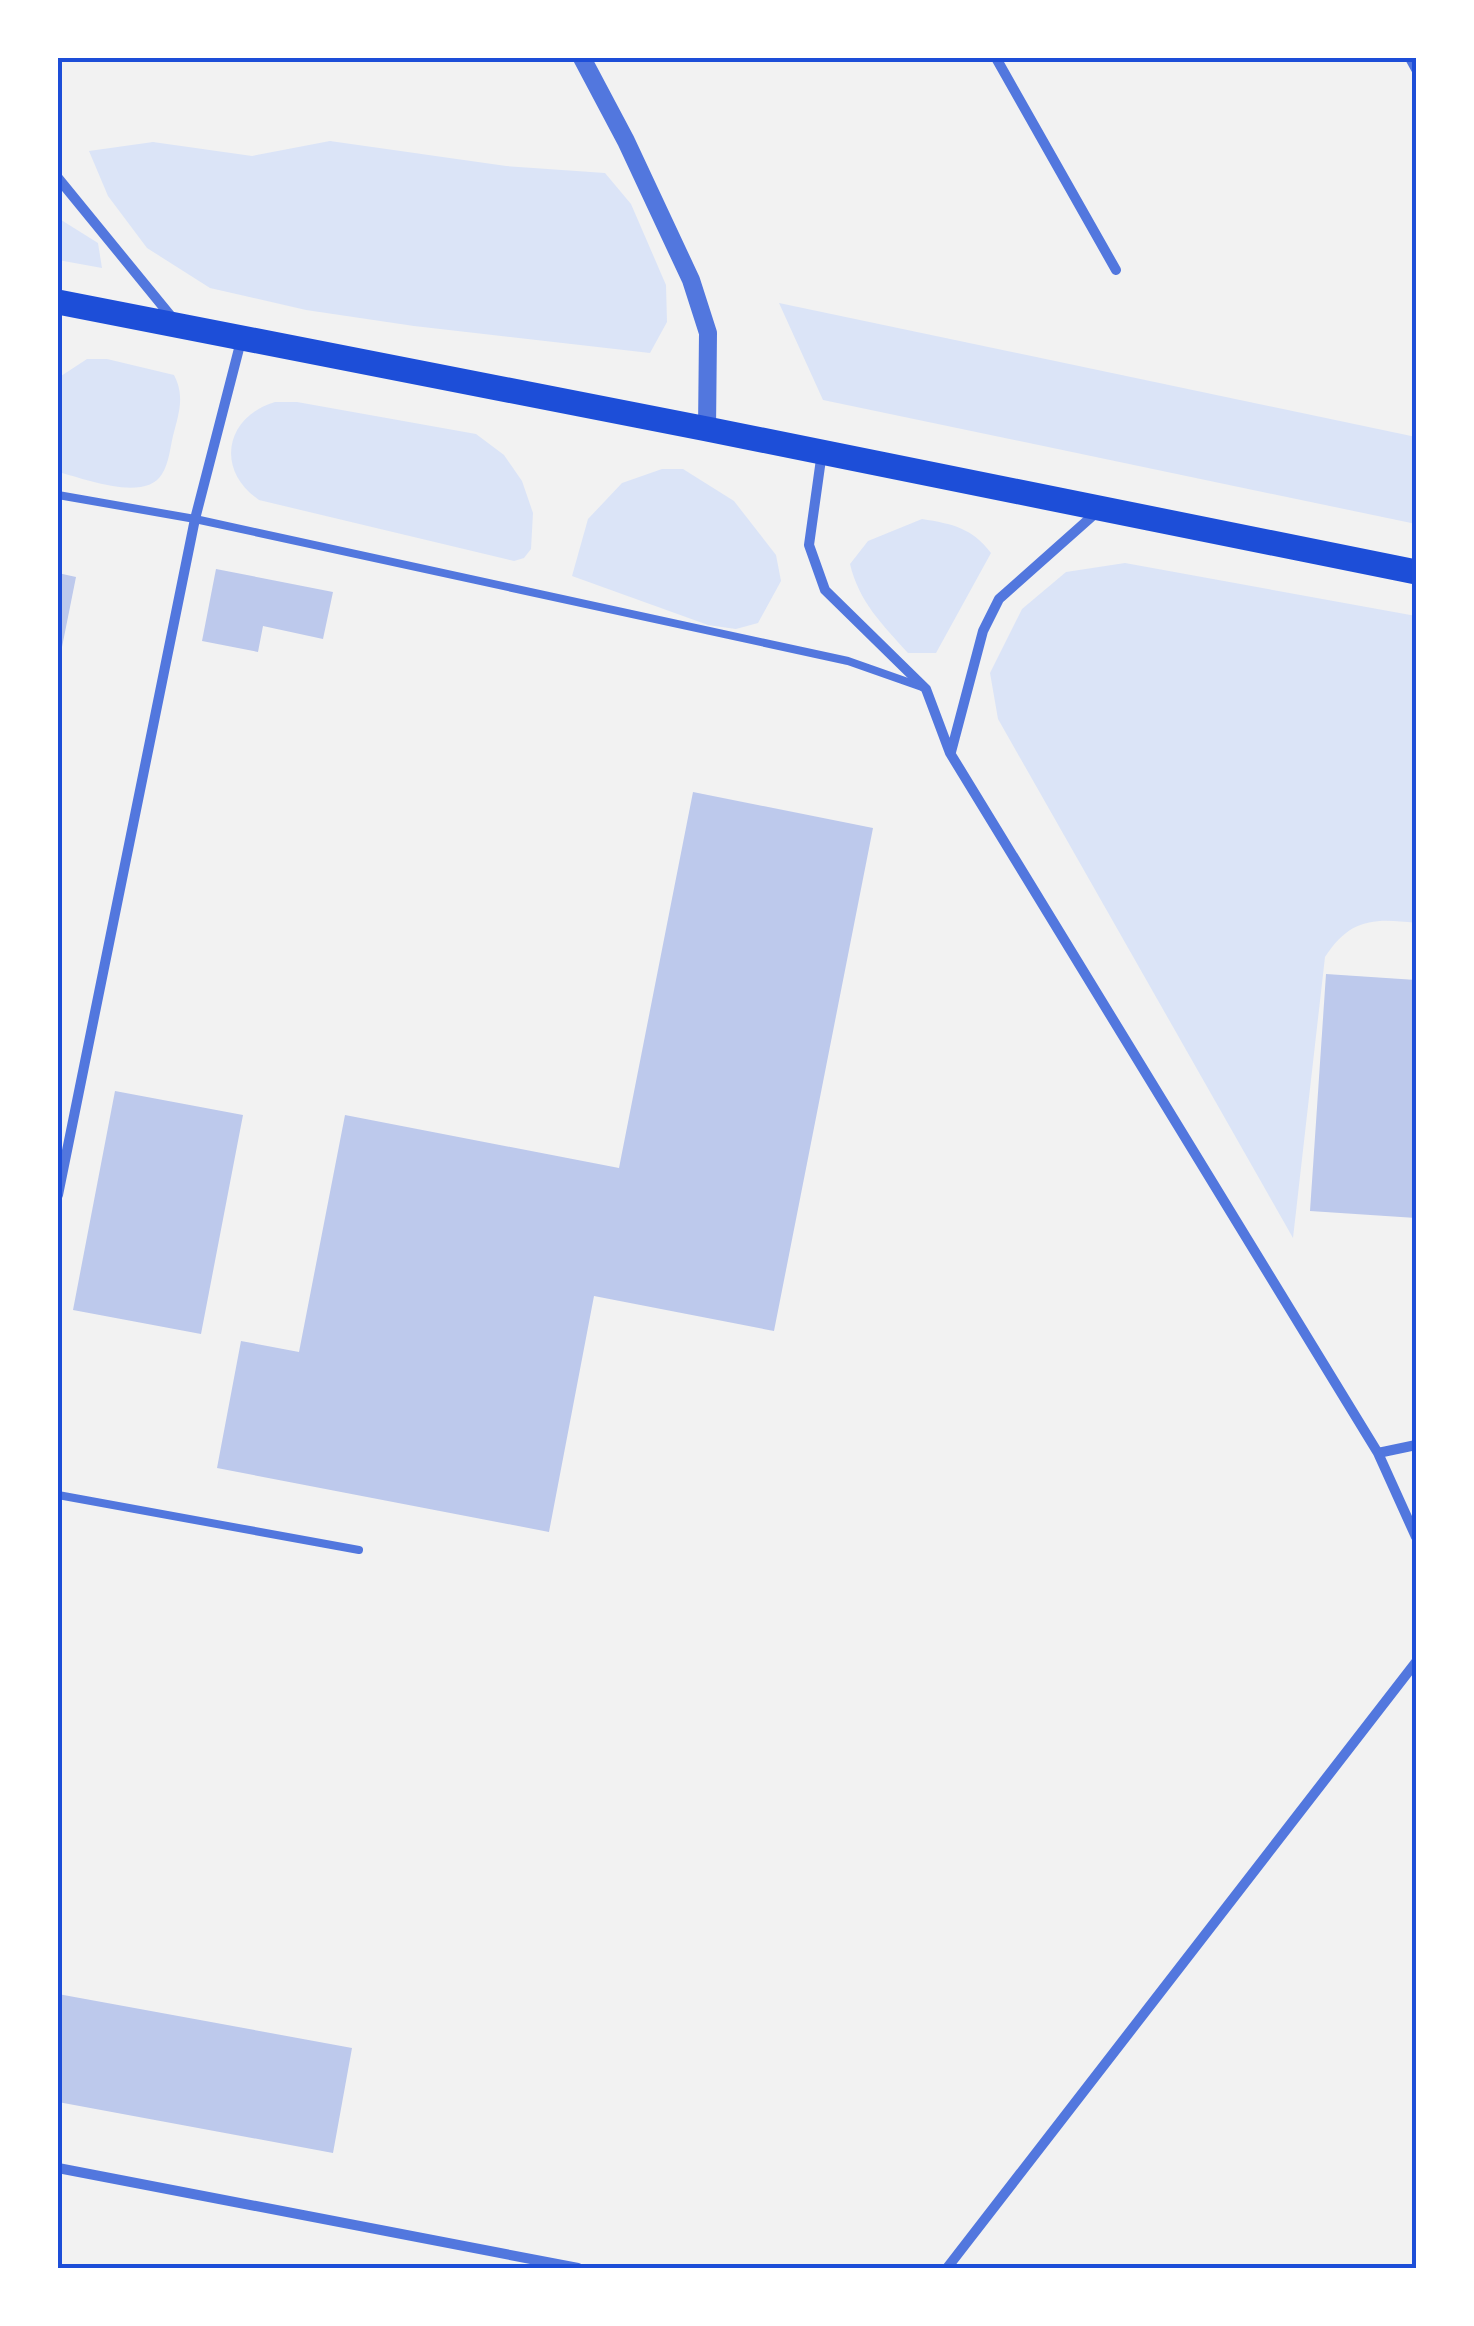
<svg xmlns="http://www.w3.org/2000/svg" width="1474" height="2326" font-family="'PT Sans',sans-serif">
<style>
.green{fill:#dbe4f7}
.building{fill:#bdc9ec}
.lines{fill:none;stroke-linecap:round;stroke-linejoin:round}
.service{stroke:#5277de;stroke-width:8}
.minor{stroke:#5277de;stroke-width:10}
.tertiary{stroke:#5277de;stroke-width:18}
.primary{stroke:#1d4ed8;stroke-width:25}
.neatline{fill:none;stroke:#1d4ed8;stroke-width:4}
</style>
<rect width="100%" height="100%" fill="#f2f2f2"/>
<path class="green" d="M330,141L506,166L605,173L631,204L666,285L667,322L650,353L414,326L306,310L210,288L147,248L108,196L89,151L153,142L252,156Z
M58,218L98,243L102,268L58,260Z
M779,303L1416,437V524L823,400Z
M87,359H107L174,375C185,396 179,413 173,436C170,448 169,463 162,474C145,503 83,478 58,472V378Z
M275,402H297L476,434L504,455L522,481L533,513L531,549L524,558L514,561L259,500C215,470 225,417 275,402Z
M662,469H683L734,501L776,555L781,581L758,623L736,629L708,625L572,576L588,519L622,483Z
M922,519C953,524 972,528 991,553L936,653H908C882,624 859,602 850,564L868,541Z
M1125,563L1416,616V923C1375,918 1350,918 1325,957L1293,1238L998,719L990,673L1022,609L1066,572Z"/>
<path class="building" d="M216,569L333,592L323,639L263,626L258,652L202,641Z
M58,573L76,577L59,662H58Z
M693,792L873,828L774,1331L594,1296L549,1532L217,1468L241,1341L299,1352L345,1115L619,1168Z
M1326,974L1416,980V1218L1310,1211Z
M115,1091L243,1115L201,1334L73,1310Z
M58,1994L352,2048L333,2153L58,2102Z"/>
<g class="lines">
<path class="service" d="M58,495L195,519L848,661L922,687
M58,1495L359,1550"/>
<path class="minor" d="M996,58L1116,270
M1410,58L1416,69
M58,178L174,320
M822,452L809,545L825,590L926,689L950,753L1378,1453L1416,1537
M951,752L983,631L999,599L1098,511
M58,1195L195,519L242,337
M1378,1453L1416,1445
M58,2168L578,2268
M947,2268L1416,1662"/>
<path class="tertiary" d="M582,58L626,141L691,280L708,333L707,429"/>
<path class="primary" d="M58,302L707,429L1416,572"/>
</g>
<rect width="1474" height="2326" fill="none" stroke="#ffffff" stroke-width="120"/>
<rect x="60" y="60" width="1354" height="2206" class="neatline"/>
</svg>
